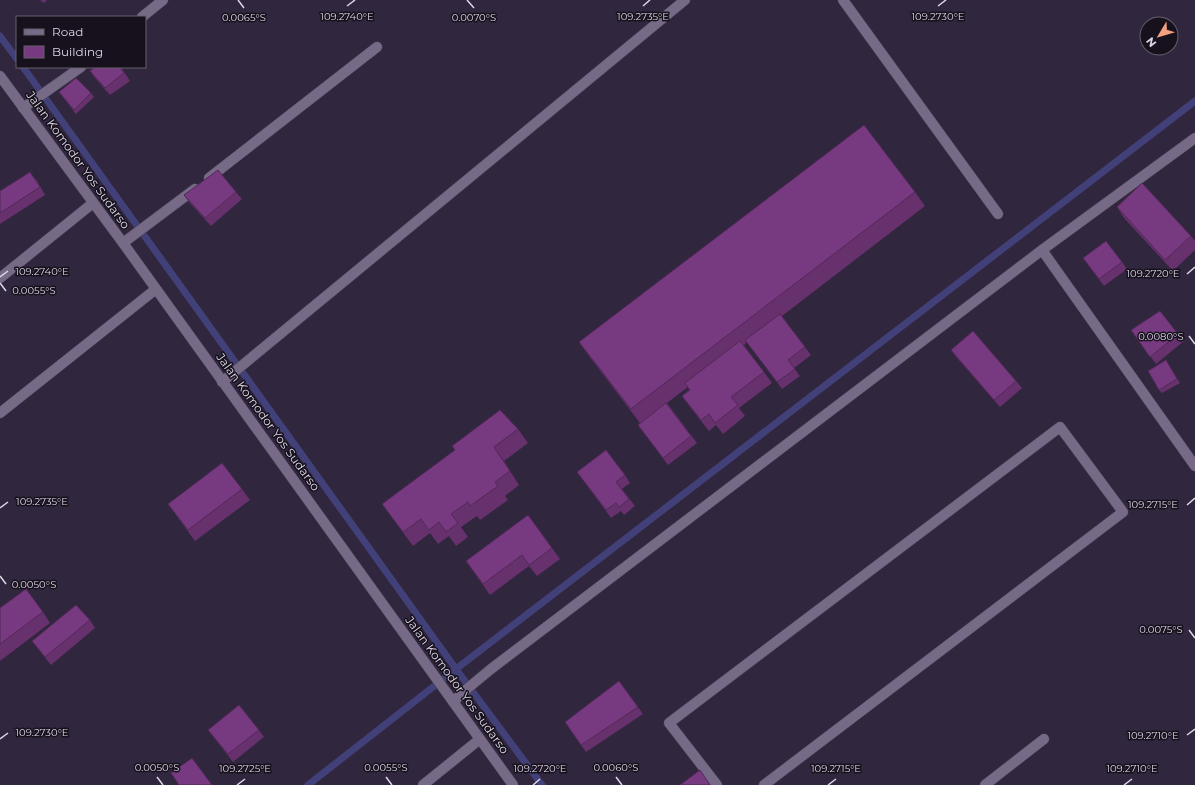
<svg xmlns="http://www.w3.org/2000/svg" width="1195" height="785" font-family="Montserrat,sans-serif">
<style>
.lines{fill:none;stroke-linecap:round;stroke-linejoin:round}
.stream{stroke:#424078;stroke-width:7}
.minor-casing{stroke:#4b4257;stroke-width:11}
.minor{stroke:#766a87;stroke-width:10}
.wall{fill:#66316d}
.shaded-wall{fill:#532859}
.building{fill:#77397f;stroke:#532859}
.ticks{fill:none;stroke:#ddd7e7;stroke-width:1.5}
.labels{text-anchor:middle;stroke-width:3;stroke-linejoin:round;paint-order:stroke}
.street-label{font-size:12px;fill:#ddd7e7;stroke:#16111c}
.ticks-label{font-size:10px;text-anchor:middle;fill:#ddd7e7;stroke:#16111c;stroke-width:3;stroke-linejoin:round;paint-order:stroke}
</style>
<rect width="100%" height="100%" fill="#30263e"/>
<g class="lines">
<path class="stream" d="M0,36L17,59
M23,67L456,669L542,785
M308,785L456,669L1195,101"/>
<defs>
<path id="minor" d="M843,0L998,214
M142,17L163,0
M0,76L123,243L513,785
M23,108L81,67
M209,178L377,47
M123,243L195,189
M1042,250L1195,466
M0,278L93,203
M222,382L685,0
M0,413L156,289
M453,702L468,688L491,669L1042,250L1195,138
M423,785L480,739
M717,785L669,723L1060,427L1123,512L764,785
M985,785L1044,739"/>
</defs>
<use href="#minor" class="minor-casing"/>
<use href="#minor" class="minor"/>
</g>
<path class="wall" d="M40,0H47L44,3Z
M95,67H121L130,81L110,95L95,78L90,71Z
M59,92L91,93L94,97L76,114Z
M36,179L45,195L0,224V191Z
M236,192L242,199L211,226L189,202L184,195Z
M915,192L925,206L782,316L811,355L794,368L800,376L782,389L747,342L744,345L772,383L739,408L745,416L723,434L716,425L709,431L690,407L682,396L689,390L688,387L667,403L697,443L668,465L638,425L640,423L589,356L579,342Z
M1117,207L1191,236L1195,241V250L1173,271L1124,218Z
M1083,258L1122,262L1127,269L1104,286Z
M1131,330L1178,334L1184,341L1156,364Z
M951,350L1016,381L1022,388L1000,407L956,357Z
M1166,360L1180,383L1162,393L1159,390Z
M518,429L528,443L504,461L519,485L505,496L508,500L480,520L477,516L461,527L468,537L456,546L449,536L438,544L430,533L413,546L382,504Z
M577,472L625,475L630,483L622,489L635,506L624,515L621,511L611,518Z
M242,489L250,500L195,541L168,504Z
M552,548L560,559L537,576L529,566L490,595L466,561Z
M0,608L43,612L50,623L0,661Z
M90,620L95,628L51,665L32,641Z
M638,707L643,714L586,752L565,722Z
M208,730H259L264,737L233,762Z"/>
<path class="shaded-wall" d="M494,447L504,461L519,485L510,471Z"/>
<path class="building" d="M95,67H120L124,73L105,88L90,71Z
M76,78L91,93L74,110L59,92Z
M864,125L915,192L631,409L579,342Z
M218,170L236,192L205,218L184,195Z
M30,172L40,187L0,213V191Z
M1142,183L1191,236L1165,260L1117,207Z
M1106,241L1122,262L1099,279L1083,258Z
M1160,311L1178,334L1150,357L1131,330Z
M780,314L805,347L788,360L795,369L777,382L745,340Z
M973,331L1016,381L994,400L951,350Z
M740,341L764,372L731,397L738,405L715,423L709,414L701,420L682,396L690,390L685,383Z
M1166,360L1177,379L1159,390L1148,371Z
M666,403L691,436L663,458L638,425Z
M500,410L518,429L494,447L510,471L495,482L498,486L470,506L468,502L451,514L458,523L446,532L439,522L429,530L421,519L403,532L382,504L455,450L452,446Z
M606,450L625,475L616,482L629,499L619,507L616,503L606,510L577,472Z
M222,463L242,489L188,530L168,504Z
M528,515L552,548L529,565L522,555L483,584L466,561Z
M26,589L43,612L0,644V608Z
M76,605L90,620L45,657L32,641Z
M619,681L638,707L581,745L565,722Z
M239,705L259,730L228,754L208,730Z
M192,758L212,785H179L171,773Z
M700,770L710,785H680Z"/>
<path class="ticks" d="M238,0L244,8M467,0L474,8M347,6L355,0M643,6L650,0M938,6L946,0M1187,274L1195,267M0,277L8,271M0,283L6,291M1189,336L1195,344M1187,505L1195,498M0,508L8,502M0,576L6,584M1189,630L1195,638M1187,735L1195,729M0,739L8,733M157,777L163,785M386,777L392,785M616,777L622,785M237,785L245,779M533,785L540,779M828,785L836,779M1124,785L1132,779"/>
<g class="labels">
<g class="street-label">
<text transform="translate(78 160) rotate(54)" y="4">Jalan Komodor Yos Sudarso</text>
<text transform="translate(268 422) rotate(54)" y="4">Jalan Komodor Yos Sudarso</text>
<text transform="translate(457 685) rotate(54)" y="4">Jalan Komodor Yos Sudarso</text>
</g>
</g>
<g class="ticks-label">
<text x="347" y="20">109.2740°E</text>
<text x="643" y="20">109.2735°E</text>
<text x="938" y="20">109.2730°E</text>
<text x="244" y="21">0.0065°S</text>
<text x="474" y="21">0.0070°S</text>
<text x="42" y="275">109.2740°E</text>
<text x="1153" y="277">109.2720°E</text>
<text x="34" y="294">0.0055°S</text>
<text x="1161" y="340">0.0080°S</text>
<text x="42" y="505">109.2735°E</text>
<text x="1153" y="508">109.2715°E</text>
<text x="34" y="588">0.0050°S</text>
<text x="1161" y="633">0.0075°S</text>
<text x="42" y="736">109.2730°E</text>
<text x="1153" y="739">109.2710°E</text>
<text x="157" y="771">0.0050°S</text>
<text x="386" y="771">0.0055°S</text>
<text x="616" y="771">0.0060°S</text>
<text x="245" y="772">109.2725°E</text>
<text x="540" y="772">109.2720°E</text>
<text x="836" y="772">109.2715°E</text>
<text x="1132" y="772">109.2710°E</text>
</g>
<rect x="16" y="16" width="130" height="52" fill="#16111c" stroke="#66606d"/>
<rect x="24" y="29" width="20" height="6" fill="#766a87" stroke="#66606d"/>
<text x="52" y="36" font-size="12" fill="#ddd7e7">Road</text>
<rect x="24" y="46" width="20" height="12" fill="#77397f" stroke="#66606d"/>
<text x="52" y="56" font-size="12" fill="#ddd7e7">Building</text>
<g transform="translate(1159 36) rotate(232)"><circle r="19" fill="#16111c" stroke="#66606d"/>
<path d="M0-3L7 15L0 10L-7 15Z" fill="#f2a080"/>
<text y="-6" font-size="11" font-weight="bold" text-anchor="middle" fill="#ddd7e7">N</text>
</g>
</svg>
